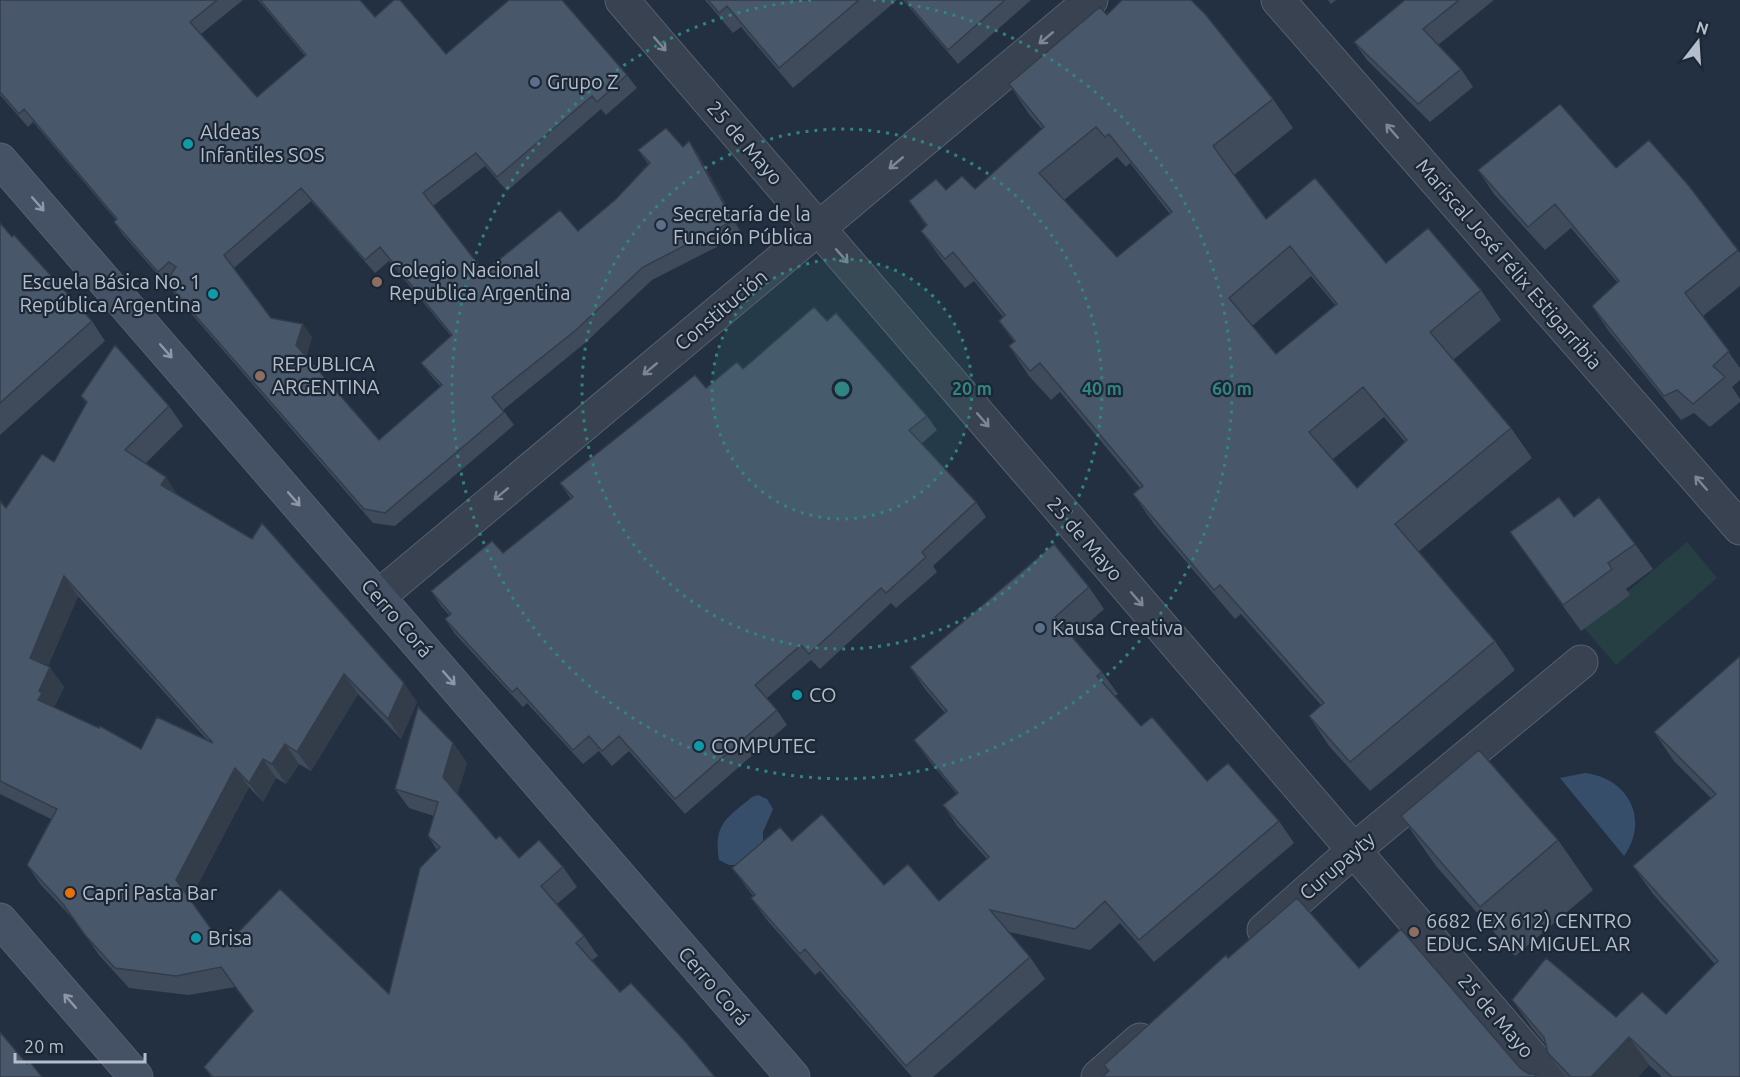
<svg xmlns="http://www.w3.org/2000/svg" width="1740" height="1077" font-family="Ubuntu,sans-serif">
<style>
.green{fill:#253f42}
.water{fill:#374e6b}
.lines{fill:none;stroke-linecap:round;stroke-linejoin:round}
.street-casing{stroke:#56606e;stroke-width:35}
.secondary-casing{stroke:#56606e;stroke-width:35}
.street{stroke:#384250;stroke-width:33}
.secondary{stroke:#455164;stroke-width:33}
.wall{fill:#3f4b5b;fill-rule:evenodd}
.shaded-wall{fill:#333d4a}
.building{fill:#49576a;stroke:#333d4a;stroke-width:1.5;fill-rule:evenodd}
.oneway{stroke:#7c8694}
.oneway2{stroke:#8d97a7}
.ring{fill:none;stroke:#308481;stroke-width:3;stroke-dasharray:3 6}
.service-dot{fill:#5c6f8a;stroke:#1c2735;stroke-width:2}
.culture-dot{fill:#0f9aa8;stroke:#1c2735;stroke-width:2}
.education-dot{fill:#8d6e63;stroke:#1c2735;stroke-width:2}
.food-dot{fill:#e8710a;stroke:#1c2735;stroke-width:2}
.labels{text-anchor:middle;stroke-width:4.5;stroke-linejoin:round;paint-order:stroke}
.poi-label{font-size:20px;fill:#b4bdcb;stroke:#1c2735;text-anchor:start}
.street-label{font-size:20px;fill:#b4bdcb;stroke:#1c2735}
.centre{fill:#308481;stroke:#1c2735;stroke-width:3}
.ring-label{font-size:18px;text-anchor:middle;font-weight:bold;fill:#308481;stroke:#1c2735;stroke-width:4.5;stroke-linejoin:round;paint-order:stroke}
</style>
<rect width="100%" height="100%" fill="#233041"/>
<path class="green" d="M1687,542L1717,578L1616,665L1584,628Z"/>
<path class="water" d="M1585,773C1628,778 1650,819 1624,856L1560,778Z
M758,795L767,799L773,809L763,832V848L746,865H729L719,860C713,824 727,818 752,797Z"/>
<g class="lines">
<defs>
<path id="street" d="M622,0L1549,1077
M1278,0L1740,528
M378,597L1091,0
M1264,930L1354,850L1581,662
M1098,1077L1140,1040"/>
<path id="secondary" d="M0,160L793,1077
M0,920L136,1077"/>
</defs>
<use href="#street" class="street-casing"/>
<use href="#secondary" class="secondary-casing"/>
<use href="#street" class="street"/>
<use href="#secondary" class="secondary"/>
</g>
<path class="wall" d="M0,0H243L201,34L257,97L305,56L258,0H360L375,17L446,54L627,75L637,88L606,115L601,109L507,191L485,166L433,206L484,272L578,231L615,200L648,164L638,150L683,147L689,141L698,154L742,234L652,280L585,343L503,410L514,425L395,526L373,523L175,295L168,284L167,285L123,235L114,222L116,220L33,122L28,127L0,95ZM311,201L375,273L389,261L451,336L421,363L431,376L441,387L379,440L306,356L312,337L271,318L234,268Z
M705,0H896V1L793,88L741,27L733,33Z
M903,0H1031L958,64Z
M1328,0H1336L1331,4Z
M1405,0H1494L1438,45L1461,69L1473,87L1430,122L1367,60L1354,42Z
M1107,15L1273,99L1293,128L1234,175L1266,219L1386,263L1481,290L1501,320L1453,360L1511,428L1532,458L1418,552L1495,641L1515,670L1370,791L1329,746L1309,716L1321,705L1241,614L1235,619L1154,524L1133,494L1140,488L1060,392L1051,400L1029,376L1009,346L1014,342L999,321L1003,317L974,281L965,288L942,260L921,231L926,226L909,201L946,190L975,189L1042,129L1029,114L1009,84ZM1117,157L1126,167L1130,163L1170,214L1117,257L1064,200ZM1311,276L1335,305L1276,354L1252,326ZM1384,417L1405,442L1357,488L1333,459Z
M1616,168L1689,186L1740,253V286L1703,316L1740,368V380L1732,387L1740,399V402L1710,427L1694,413L1681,420L1608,330L1592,306L1618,283L1571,228L1545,250L1494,194L1478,170Z
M0,223L12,237L92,321L105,341L0,435Z
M827,321L927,416L937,430L921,444L976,502L986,517L933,566L937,572L896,608L891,603L820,669L811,660L767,698L777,710L787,725L685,814L629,751L612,766L599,751L583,764L527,703L523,707L455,634L445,619L449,615L441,606L431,591L503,553L571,499L560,483L706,388L743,369Z
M81,396L169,406L183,426L145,464L179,496L417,702L401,739L358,694L311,771L299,764L286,784L276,778L263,802L249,787L190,899L224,947L389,994L437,850L428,836L434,816L409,808L395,789L453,743L467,763L457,794L496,839L519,858L563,867L577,887L557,904L584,936L598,956L592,960L620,992L715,1077H211L204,1067L253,1011L235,987L189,995L129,988L99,955L77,923L41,885L27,865L51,819L0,794V501L6,508L54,462L86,403ZM78,596L207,740L141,749L54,707L64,687L48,666Z
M1574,517L1635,544L1653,569L1626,589L1630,595L1581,631L1510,532Z
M1089,587L1104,609L1073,637L1102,672L1118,694L1115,696L1141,726L1207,781L1279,821L1294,843L1154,962L1120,923L1090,950L1009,932L1030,957L1045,979L933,1077H912L820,971L815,975L767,920L751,898L753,896L732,868L792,841L884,885L939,901L987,859L958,827L943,805L957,794L930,762L914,740L945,713L925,689L910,667Z
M1740,656V1077H1662L1649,1065L1638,1077H1565L1548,1053L1546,1045L1532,1028L1512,1000L1616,1017L1666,1014L1715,964L1653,894L1633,866L1711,798L1674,761L1654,732Z
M1401,816L1558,840L1593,890L1515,956L1436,866Z"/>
<path class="shaded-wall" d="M689,141L698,154L742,234L733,221Z
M303,324L312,337L306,358L296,345Z
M166,477L179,497L161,485Z
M64,576L78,596L43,677L30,658Z
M50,667L64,687L53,709L38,700L39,691Z
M344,674L358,694L311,771L297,752Z
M404,683L417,702L401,739L388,719Z
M453,743L467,763L457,796L443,777Z
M285,744L299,764L286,784L272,764Z
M263,759L276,778L263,802L249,783Z
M235,768L249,787L189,900L176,880Z
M1629,1037L1649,1065L1638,1077H1591Z"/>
<path class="building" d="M0,0H217L190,22L257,97L306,55L260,0H360L375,17L394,0H400L446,54L509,0H562L627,75L597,102L592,96L497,177L476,153L423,193L484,272L560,210L578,231L615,200L650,163L638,150L666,128L683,147L689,141L733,221L643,267L576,330L492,397L504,412L385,513L364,509L166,282L176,267L169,262L158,272L114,222L117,219L24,109L19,114L0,92ZM301,188L365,260L380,247L452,335L421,363L442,385L379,440L296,345L303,324L271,318L224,255Z
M708,0H859L779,68L727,6L719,13Z
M905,0H1005L948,50Z
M1122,0H1191L1206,15L1273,99L1213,146L1266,219L1315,178L1386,263L1428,228L1481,290L1430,332L1511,428L1395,524L1495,641L1350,762L1309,716L1324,703L1220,585L1214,590L1133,494L1143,486L1040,363L1030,371L1009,346L1015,341L999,321L1005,315L953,252L945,259L921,231L927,225L909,201L936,179L946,190L962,176L975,189L1044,127L1009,84L1100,7L1107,15ZM1096,127L1105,137L1109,134L1172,212L1117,257L1039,173ZM1290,246L1337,304L1276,354L1229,298ZM1363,387L1407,440L1357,488L1309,432Z
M1405,0H1459L1423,29L1461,69L1418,104L1354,42Z
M1560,104L1616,168L1649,140L1689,186L1738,250L1685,293L1729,351L1713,366L1725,377L1693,404L1677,390L1664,396L1592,306L1619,281L1555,204L1528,227L1478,170Z
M0,223L12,237L14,235L92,321L0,403Z
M814,307L827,321L836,313L927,416L909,430L976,502L922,552L926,557L886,593L881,588L809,654L801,645L755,685L777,710L675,799L619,736L602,751L589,736L573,750L517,688L512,692L445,619L451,614L431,591L492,541L503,553L573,497L560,483L695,375L706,388L737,362L743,369Z
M115,345L169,406L125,450L166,477L161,485L252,539L262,523L404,683L388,719L344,674L297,752L285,744L272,764L263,759L249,783L235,768L176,880L224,947L280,889L389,994L420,868L440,847L428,836L438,802L395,789L418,707L453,743L443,777L496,839L500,836L519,858L539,840L563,867L541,886L584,936L576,943L620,992L631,983L684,1040L715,1077H213L204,1067L253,1011L221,967L176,976L115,968L85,935L63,904L27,865L57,809L0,781V501L6,508L42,454L54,462L87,402L81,396ZM64,576L213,743L157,717L141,749L100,726L99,728L38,700L42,693L39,691L50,667L30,658Z
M1559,497L1574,517L1599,497L1635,544L1608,563L1612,569L1563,605L1510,532Z
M1054,544L1089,587L1055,617L1102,672L1097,676L1141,726L1152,717L1207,781L1228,763L1279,821L1139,940L1105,901L1075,929L990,910L1030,957L906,1066L805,949L800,954L751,898L755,895L732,868L780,827L792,841L822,814L884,885L908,864L939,901L989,857L943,805L958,793L914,740L947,711L910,667Z
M1740,656V1077H1672L1629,1037L1591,1077H1571L1548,1053L1544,1037L1512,1000L1546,958L1616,1017L1642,992L1666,1014L1718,961L1633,866L1716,794L1654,732Z
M1479,750L1558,840L1480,907L1401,816Z
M1297,898L1359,968L1401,929L1520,1068L1529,1074H1537L1534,1077H1102L1109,1071L1104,1065L1226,955L1228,958Z
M0,1032L27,1064L30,1062L42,1077H0Z"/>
<defs><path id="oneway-shaft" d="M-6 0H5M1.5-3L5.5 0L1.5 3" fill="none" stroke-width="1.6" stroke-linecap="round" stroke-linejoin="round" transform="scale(1.5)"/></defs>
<g class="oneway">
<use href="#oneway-shaft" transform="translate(1046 38) rotate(140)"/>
<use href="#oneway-shaft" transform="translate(660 44) rotate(49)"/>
<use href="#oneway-shaft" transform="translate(1392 131) rotate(-131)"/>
<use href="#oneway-shaft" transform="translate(896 163) rotate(140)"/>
<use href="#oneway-shaft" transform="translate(842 256) rotate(49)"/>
<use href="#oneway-shaft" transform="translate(650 369) rotate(140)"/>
<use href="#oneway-shaft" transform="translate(983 420) rotate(49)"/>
<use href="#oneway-shaft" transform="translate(1701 483) rotate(-131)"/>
<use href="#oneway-shaft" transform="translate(501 494) rotate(140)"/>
<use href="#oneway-shaft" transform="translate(1137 599) rotate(49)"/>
</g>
<g class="oneway2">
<use href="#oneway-shaft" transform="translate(38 204) rotate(49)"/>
<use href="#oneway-shaft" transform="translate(166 351) rotate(49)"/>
<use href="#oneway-shaft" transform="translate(294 499) rotate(49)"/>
<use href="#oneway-shaft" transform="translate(449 678) rotate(49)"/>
<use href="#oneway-shaft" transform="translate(70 1001) rotate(-131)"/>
</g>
<circle cx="842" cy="389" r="130" fill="#308481" fill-opacity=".12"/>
<g class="ring">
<circle cx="842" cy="389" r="130"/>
<circle cx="842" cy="389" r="260"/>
<path d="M873 0A390 390 0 1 1 811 0"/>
</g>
<g class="service-dot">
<circle cx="535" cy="82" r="6"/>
<circle cx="661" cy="225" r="6"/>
<circle cx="1040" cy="628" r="6"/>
</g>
<g class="culture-dot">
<circle cx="188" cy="144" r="6"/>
<circle cx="213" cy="294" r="6"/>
<circle cx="797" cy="695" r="6"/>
<circle cx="699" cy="746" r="6"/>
<circle cx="196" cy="938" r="6"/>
</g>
<g class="education-dot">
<circle cx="377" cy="282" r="6"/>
<circle cx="260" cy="376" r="6"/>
<circle cx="1414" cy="932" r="6"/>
</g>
<circle class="food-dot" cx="70" cy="893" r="6"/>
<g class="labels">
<g class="poi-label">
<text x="547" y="89">Grupo Z</text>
<text x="200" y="139">Aldeas<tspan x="200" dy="23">Infantiles SOS</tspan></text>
<text x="673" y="221">Secretaría de la<tspan x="673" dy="23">Función Pública</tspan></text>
<text x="389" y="277">Colegio Nacional<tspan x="389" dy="23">Republica Argentina</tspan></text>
<text x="201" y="289" text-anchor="end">Escuela Básica No. 1<tspan x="201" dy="23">República Argentina</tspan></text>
<text x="272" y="371">REPUBLICA<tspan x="272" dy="23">ARGENTINA</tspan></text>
<text x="1052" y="635">Kausa Creativa</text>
<text x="809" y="702">CO</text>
<text x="711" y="753">COMPUTEC</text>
<text x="82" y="900">Capri Pasta Bar</text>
<text x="1426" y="928">6682 (EX 612) CENTRO<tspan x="1426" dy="23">EDUC. SAN MIGUEL AR</tspan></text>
<text x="208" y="945">Brisa</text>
</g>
<g class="street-label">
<text transform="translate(745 143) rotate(49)" y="7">25 de Mayo</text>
<text transform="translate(1509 264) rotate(49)" y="7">Mariscal José Félix Estigarribia</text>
<text transform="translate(721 310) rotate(-40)" y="7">Constitución</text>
<text transform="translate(1085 539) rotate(49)" y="7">25 de Mayo</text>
<text transform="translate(397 618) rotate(49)" y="7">Cerro Corá</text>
<text transform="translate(1337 866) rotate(-41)" y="7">Curupayty</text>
<text transform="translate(714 986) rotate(49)" y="7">Cerro Corá</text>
<text transform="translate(1496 1016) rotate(49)" y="7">25 de Mayo</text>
</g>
</g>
<circle cx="842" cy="389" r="9" class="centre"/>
<g class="ring-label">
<text x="972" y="395">20 m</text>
<text x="1102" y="395">40 m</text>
<text x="1232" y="395">60 m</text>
</g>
<g transform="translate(1698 42) rotate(17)" stroke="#1c2735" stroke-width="4.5" paint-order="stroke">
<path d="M0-4.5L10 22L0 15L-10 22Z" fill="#b4bdcb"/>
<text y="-9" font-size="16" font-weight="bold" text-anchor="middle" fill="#b4bdcb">N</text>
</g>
<path d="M15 1053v9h130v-9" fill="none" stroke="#b4bdcb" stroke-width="3"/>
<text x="24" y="1053" font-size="18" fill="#b4bdcb" stroke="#1c2735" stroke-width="4.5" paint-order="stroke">20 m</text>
</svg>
